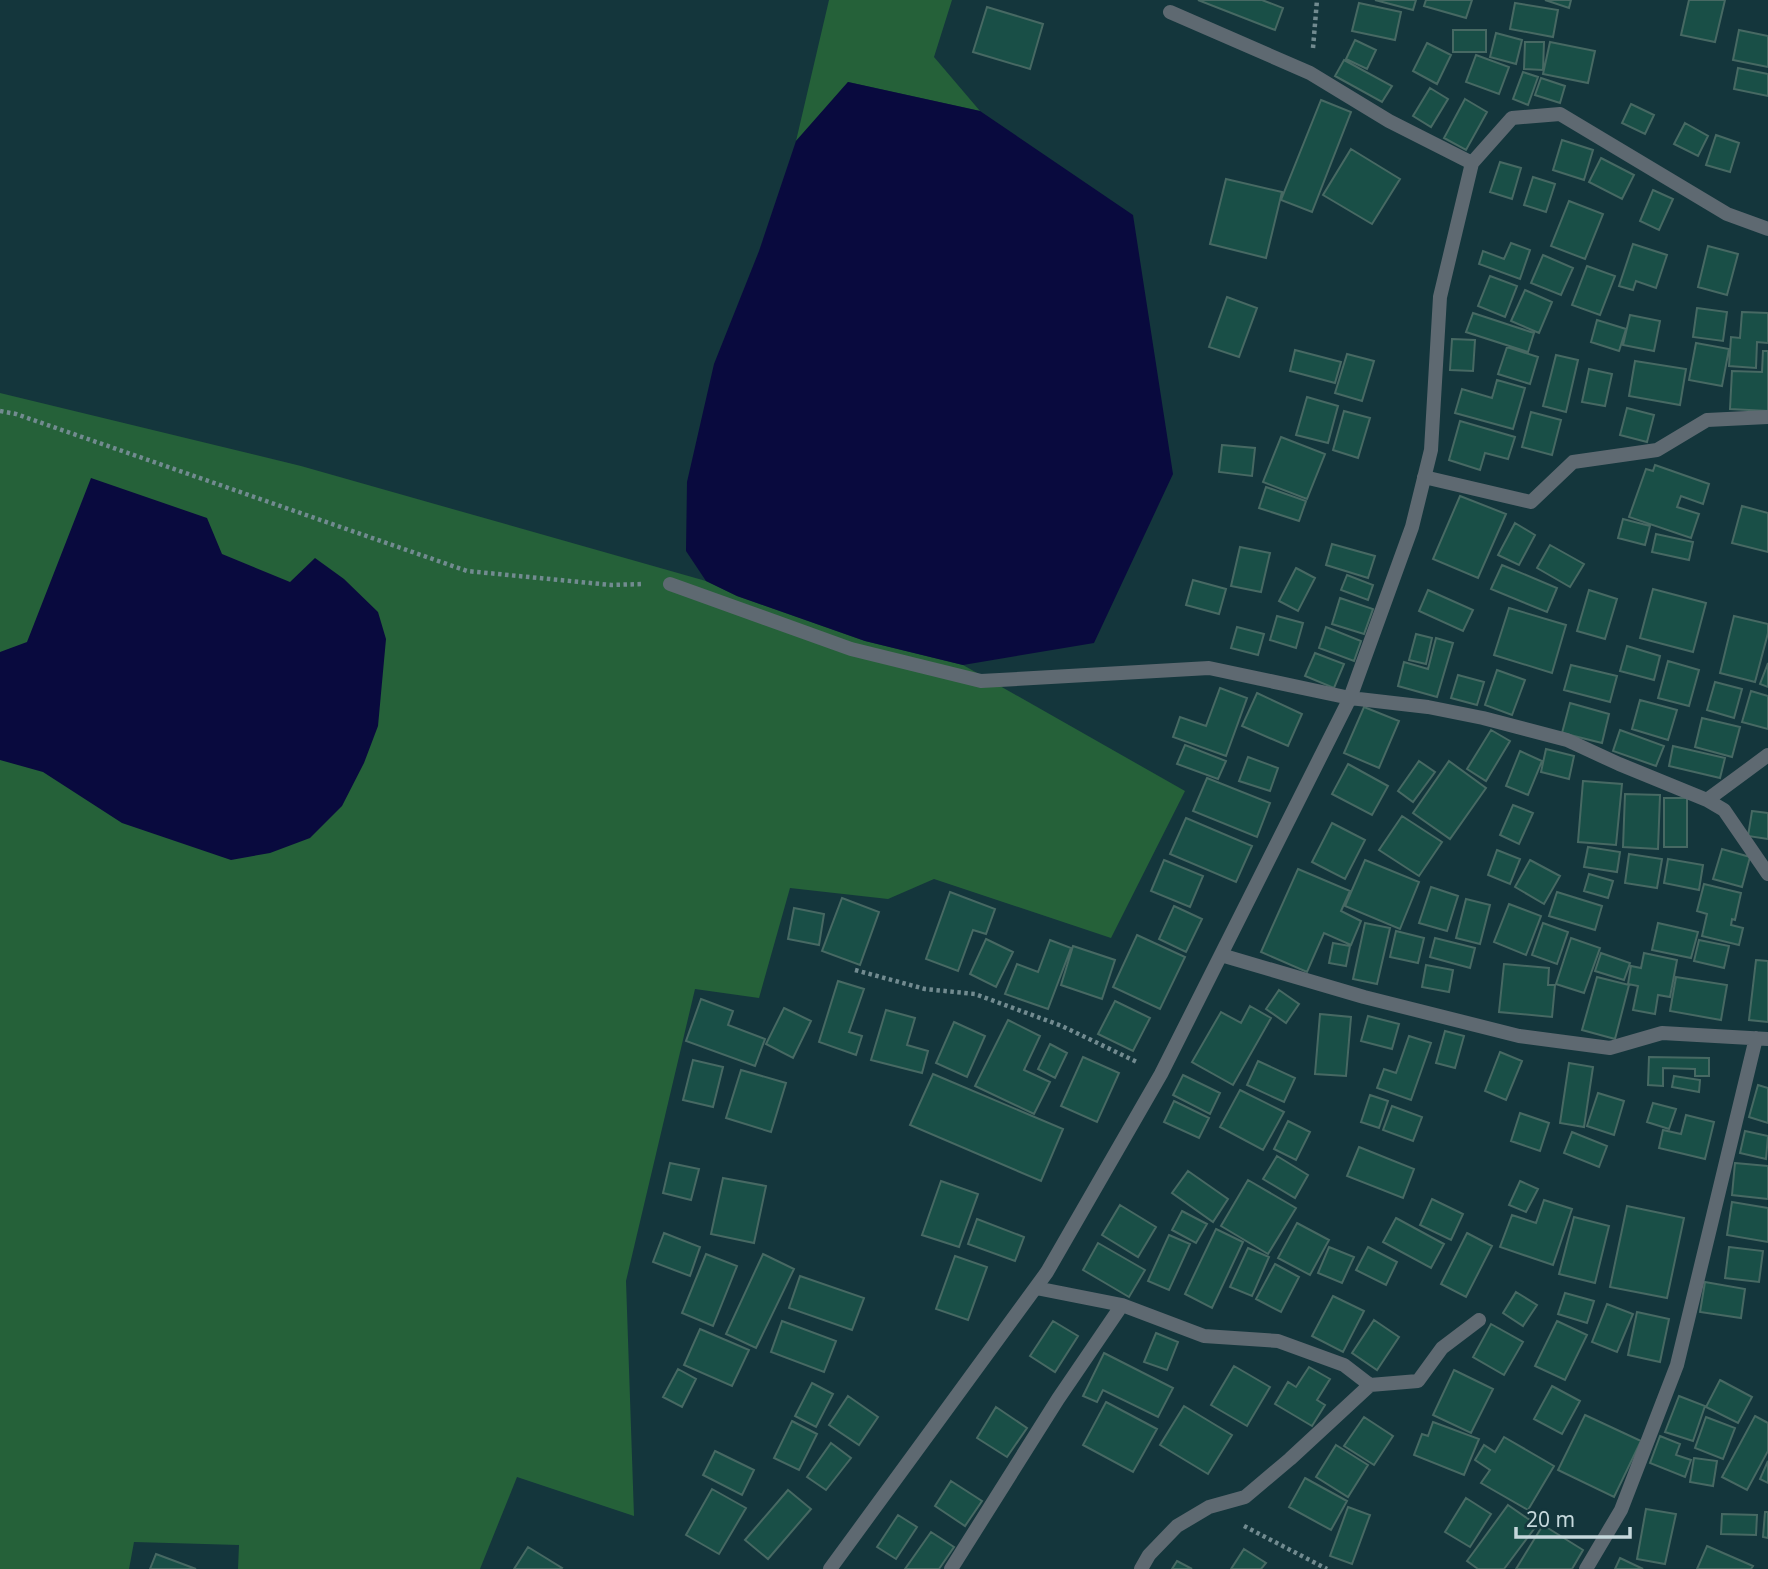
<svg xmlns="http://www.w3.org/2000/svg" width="1768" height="1569" font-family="'Noto Sans',sans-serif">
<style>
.green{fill:#256139}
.water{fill:#090a3e}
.building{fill:#194f47;stroke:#476963;stroke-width:2}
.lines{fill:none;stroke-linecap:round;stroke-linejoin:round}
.path{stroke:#728b90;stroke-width:4.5;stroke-dasharray:3.5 3.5;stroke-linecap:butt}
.street{stroke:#5e6971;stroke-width:14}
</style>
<rect width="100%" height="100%" fill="#14363c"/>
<path class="green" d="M829,0H952L934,57L980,111L848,82L796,141Z
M0,393L301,466L706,581L737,596L865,641L963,665L1185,791L1111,938L934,879L888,899L790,888L759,998L695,989L626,1281L634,1516L517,1477L480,1569H238L239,1545L134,1542L129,1569H0Z"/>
<path class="water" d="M848,82L980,111L1133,215L1173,474L1094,643L963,665L865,641L737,596L706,581L686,551L687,482L714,364L759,251L796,141Z
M91,478L207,518L222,554L290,582L315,558L344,579L378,612L386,639L378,726L364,763L342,806L310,838L270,853L231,860L122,823L43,772L0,760V652L27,642Z"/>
<path class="building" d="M1198,0H1262L1283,8L1275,30Z
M1375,0H1416L1413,10Z
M1426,0H1472L1466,18L1424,6Z
M1545,0H1571L1569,8Z
M1689,0H1725L1715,42L1681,35Z
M1359,3L1401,12L1395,40L1352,31Z
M1515,3L1558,10L1553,37L1510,29Z
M987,7L1043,24L1030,69L973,52Z
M1453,30H1486V52H1453Z
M1739,30L1768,36V67L1733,60Z
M1496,33L1522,40L1516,64L1490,57Z
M1355,40L1376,50L1367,69L1346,59Z
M1525,42H1544L1543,70L1524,69Z
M1550,42L1595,51L1588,83L1543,74Z
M1427,43L1451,55L1437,84L1413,71Z
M1476,55L1509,67L1499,94L1466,82Z
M1344,60L1392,86L1382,102L1335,76Z
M1738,68L1768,74V96L1734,89Z
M1523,72L1538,77L1528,105L1513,99Z
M1541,78L1565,86L1560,103L1535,95Z
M1430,88L1448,99L1431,127L1413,116Z
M1465,99L1487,112L1466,150L1444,138Z
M1321,100L1351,112L1312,212L1281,200Z
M1631,104L1654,115L1645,134L1622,123Z
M1685,123L1708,136L1698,156L1674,144Z
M1716,135L1739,143L1730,172L1706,165Z
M1562,140L1593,150L1584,180L1553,170Z
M1351,149L1400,179L1372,224L1323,195Z
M1601,158L1634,175L1622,199L1589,182Z
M1500,162L1521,168L1512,199L1490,192Z
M1533,177L1555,184L1546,212L1524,205Z
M1226,179L1282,192L1266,258L1210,244Z
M1653,190L1673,199L1659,230L1640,221Z
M1569,201L1603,214L1585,259L1551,246Z
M1511,243L1530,250L1520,279L1479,264L1483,251L1504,259Z
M1633,244L1667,255L1656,288L1636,281L1633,290L1619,286Z
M1708,246L1738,254L1727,295L1698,287Z
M1543,255L1573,268L1561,295L1531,283Z
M1587,266L1615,276L1600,315L1572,305Z
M1490,276L1517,286L1505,317L1478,306Z
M1525,290L1552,302L1539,333L1511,321Z
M1227,297L1257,308L1239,357L1209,347Z
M1697,308L1727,312L1723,341L1693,337Z
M1742,312L1768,313V343L1757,342L1756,368L1729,366L1731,337L1740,338Z
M1473,313L1534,333L1528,352L1466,332Z
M1630,315L1660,321L1654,351L1623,345Z
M1597,320L1626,329L1619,351L1591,342Z
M1452,339L1475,340L1473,371L1450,370Z
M1696,343L1729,349L1722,386L1689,380Z
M1507,347L1538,357L1530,384L1498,374Z
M1295,350L1341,362L1335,383L1290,371Z
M1763,351H1768V411L1730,409L1732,371L1762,372Z
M1347,354L1374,361L1362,401L1335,393Z
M1556,355L1578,360L1566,412L1543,406Z
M1635,361L1686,369L1680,405L1629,396Z
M1589,369L1612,374L1605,406L1582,402Z
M1497,380L1525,388L1513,429L1455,413L1462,389L1492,398Z
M1307,397L1338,406L1328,443L1296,435Z
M1627,408L1654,415L1647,442L1620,435Z
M1344,411L1370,418L1358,458L1333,450Z
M1531,412L1561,420L1552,455L1522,447Z
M1460,421L1515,437L1508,459L1485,453L1480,470L1449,460Z
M1281,437L1325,454L1307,499L1263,482Z
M1222,445L1255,448L1252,476L1219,472Z
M1655,465L1709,484L1703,504L1681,496L1677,507L1699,514L1691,538L1629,517L1646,469L1653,471Z
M1266,487L1306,501L1299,521L1259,508Z
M1460,496L1506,514L1478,578L1433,559Z
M1742,506L1768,513V552L1732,543Z
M1623,519L1650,526L1645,545L1618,538Z
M1515,523L1535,535L1519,565L1498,555Z
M1656,534L1693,542L1689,560L1652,552Z
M1332,544L1375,556L1368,578L1326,565Z
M1550,545L1584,564L1570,587L1537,568Z
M1240,547L1270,553L1261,592L1231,586Z
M1502,565L1557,588L1547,612L1491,589Z
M1296,568L1315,578L1298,611L1279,601Z
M1347,575L1373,585L1368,600L1341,590Z
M1193,580L1226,589L1219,614L1186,605Z
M1653,589L1706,603L1693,652L1640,638Z
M1428,590L1473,610L1463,631L1419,611Z
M1589,590L1617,599L1605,639L1577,631Z
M1340,598L1373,609L1364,634L1332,624Z
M1509,608L1566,625L1552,673L1494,655Z
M1277,616L1303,623L1296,648L1270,640Z
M1734,616L1768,624V633L1755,682L1720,673Z
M1237,627L1264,634L1258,655L1231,648Z
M1326,627L1361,641L1354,661L1319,648Z
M1416,634L1432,638L1426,664L1409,660Z
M1436,638L1453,643L1437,697L1398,686L1404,662L1428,669Z
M1627,646L1660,656L1654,680L1620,671Z
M1315,653L1344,664L1334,688L1305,676Z
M1668,661L1699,670L1689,706L1658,698Z
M1768,663V687L1760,684Z
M1571,665L1617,676L1610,702L1564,690Z
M1497,670L1525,680L1512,715L1485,705Z
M1458,675L1484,682L1477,705L1451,698Z
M1715,682L1742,689L1734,718L1707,710Z
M1220,688L1247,698L1226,756L1173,737L1180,717L1206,726Z
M1751,691L1768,696V729L1742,722Z
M1257,693L1302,714L1288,746L1242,726Z
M1640,700L1677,710L1668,740L1632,729Z
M1570,703L1609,714L1602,743L1562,733Z
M1364,707L1399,721L1379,768L1344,753Z
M1702,718L1740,727L1732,757L1695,747Z
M1491,730L1510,741L1486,781L1467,769Z
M1620,730L1664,746L1656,766L1613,751Z
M1185,745L1226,761L1218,779L1177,764Z
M1673,746L1725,758L1720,778L1669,766Z
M1546,749L1574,756L1569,779L1541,772Z
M1520,751L1542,761L1528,795L1506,786Z
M1248,757L1278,768L1270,791L1239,781Z
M1419,761L1435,772L1413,802L1398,791Z
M1449,761L1486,788L1450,839L1413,813Z
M1348,764L1388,786L1372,815L1332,794Z
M1207,778L1270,803L1257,837L1193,811Z
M1583,781L1622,784L1616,845L1578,842Z
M1625,794L1660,795L1658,849L1623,847Z
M1664,798H1687V847H1664Z
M1513,805L1533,813L1519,844L1500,835Z
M1752,811L1768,813V839L1748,836Z
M1402,816L1442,842L1419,876L1379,850Z
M1186,818L1252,846L1236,882L1170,854Z
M1332,823L1365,840L1345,879L1312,862Z
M1588,847L1620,852L1617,872L1584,867Z
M1722,849L1750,857L1742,887L1713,879Z
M1497,850L1520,859L1510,884L1488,875Z
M1629,854L1662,859L1657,888L1625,883Z
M1668,859L1703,865L1699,890L1664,883Z
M1164,860L1203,876L1190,907L1151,891Z
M1365,860L1419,882L1400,929L1345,906Z
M1530,860L1560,876L1544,904L1515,887Z
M1298,869L1350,891L1341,911L1361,921L1351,945L1324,933L1307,972L1261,952Z
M1589,874L1613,881L1608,898L1584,891Z
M1704,884L1741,893L1735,920L1732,919L1731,925L1743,928L1739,945L1702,936L1707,914L1697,911Z
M1431,887L1458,896L1447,931L1419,923Z
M950,892L995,909L986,934L973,930L958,971L926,959Z
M1557,892L1602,906L1595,930L1549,916Z
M842,898L879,912L860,965L822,951Z
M1466,899L1490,905L1480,944L1456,938Z
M1509,904L1541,916L1526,955L1494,942Z
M1174,906L1202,919L1186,952L1159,939Z
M794,908L824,914L819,945L788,939Z
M1365,923L1390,928L1377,984L1353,979Z
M1543,923L1568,932L1557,964L1532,955Z
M1658,923L1698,932L1691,958L1652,950Z
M1396,931L1424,938L1418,963L1390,957Z
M1137,935L1185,957L1160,1009L1113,987Z
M1435,938L1475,948L1470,968L1430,957Z
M1571,938L1600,948L1584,993L1556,984Z
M986,939L1013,952L996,987L970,974Z
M1050,940L1071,948L1048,1009L1005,994L1017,964L1038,972Z
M1699,940L1729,946L1724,968L1694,961Z
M1333,943L1350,946L1346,966L1329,963Z
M1073,946L1115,960L1102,999L1061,985Z
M1601,953L1630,963L1624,980L1595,971Z
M1644,953L1677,960L1670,997L1658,995L1655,1014L1633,1010L1638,986L1628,984L1631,966L1641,968Z
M1756,960L1768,961V1022L1749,1020Z
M1504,964L1549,968L1548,985H1555L1552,1017L1499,1012Z
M1426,965L1453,970L1449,992L1422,987Z
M1597,977L1629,985L1615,1039L1582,1030Z
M1676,977L1727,985L1721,1020L1670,1011Z
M838,981L864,989L849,1032L862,1036L856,1055L819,1042Z
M1279,990L1299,1004L1286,1023L1266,1009Z
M701,999L733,1011L728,1025L765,1039L755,1066L686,1041Z
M1115,1001L1150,1018L1133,1051L1098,1034Z
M1250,1006L1271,1018L1233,1085L1192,1062L1221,1012L1241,1023Z
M784,1008L811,1021L793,1058L766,1044Z
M886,1010L915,1018L907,1045L928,1051L922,1073L871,1060Z
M1320,1014L1351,1017L1346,1076L1315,1074Z
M1368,1016L1399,1024L1392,1049L1361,1041Z
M1008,1020L1040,1036L1024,1070L1050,1082L1034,1114L975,1086Z
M954,1022L985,1036L967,1077L936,1063Z
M1445,1031L1464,1036L1455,1068L1436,1063Z
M1409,1036L1431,1043L1411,1100L1377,1088L1384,1069L1396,1073Z
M1050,1044L1067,1053L1055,1078L1038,1069Z
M1500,1052L1522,1061L1506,1100L1485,1091Z
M1083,1057L1119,1073L1097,1122L1061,1106Z
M1649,1057L1709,1058V1076H1695V1069L1663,1068V1086L1648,1085Z
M693,1060L723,1067L713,1107L683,1100Z
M1258,1061L1295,1078L1284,1102L1247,1085Z
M1569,1063L1593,1067L1584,1127L1560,1123Z
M741,1070L786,1083L771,1132L726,1118Z
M933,1074L1063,1129L1041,1181L910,1125Z
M1183,1075L1220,1093L1210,1114L1173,1095Z
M1674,1076L1700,1080L1699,1092L1672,1087Z
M1758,1085L1768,1088V1123L1749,1117Z
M1240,1090L1284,1112L1263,1150L1220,1127Z
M1598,1093L1624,1101L1614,1135L1587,1126Z
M1370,1095L1388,1101L1379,1128L1361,1122Z
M1174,1101L1209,1118L1199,1138L1164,1122Z
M1653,1103L1676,1109L1669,1129L1647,1122Z
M1392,1106L1422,1117L1413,1141L1383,1130Z
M1520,1113L1549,1123L1540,1151L1511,1141Z
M1686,1115L1714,1122L1705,1159L1659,1148L1663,1130L1681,1134Z
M1288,1121L1310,1132L1296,1160L1274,1149Z
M1745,1131L1768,1136L1766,1159L1740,1153Z
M1572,1132L1607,1146L1599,1167L1564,1153Z
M1359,1147L1414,1169L1403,1198L1347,1176Z
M1277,1156L1308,1175L1295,1198L1263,1179Z
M670,1163L699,1169L691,1200L663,1193Z
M1735,1163L1768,1166V1199L1732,1195Z
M1188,1171L1228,1199L1213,1222L1172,1193Z
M723,1178L766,1186L754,1243L711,1234Z
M1248,1180L1296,1208L1268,1254L1221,1226Z
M941,1181L978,1194L959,1247L922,1235Z
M1520,1181L1538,1189L1526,1212L1509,1205Z
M1432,1199L1463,1214L1451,1240L1420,1225Z
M1544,1200L1572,1209L1553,1265L1500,1247L1512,1215L1536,1223Z
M1732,1202L1768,1208V1242L1727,1235Z
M1120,1205L1156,1227L1138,1257L1102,1235Z
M1627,1206L1684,1218L1667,1298L1610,1287Z
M1182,1211L1207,1224L1196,1243L1172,1230Z
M1574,1217L1609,1226L1595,1283L1559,1274Z
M1396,1218L1444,1244L1431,1268L1383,1242Z
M977,1219L1024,1237L1015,1261L968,1244Z
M1297,1223L1329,1240L1310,1275L1278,1258Z
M1216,1229L1243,1242L1212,1308L1185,1294Z
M664,1233L700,1247L690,1276L653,1262Z
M1467,1233L1492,1246L1466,1297L1441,1284Z
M1169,1235L1190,1244L1169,1290L1148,1281Z
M1098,1243L1145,1270L1129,1297L1083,1270Z
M1329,1247L1354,1257L1342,1283L1318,1273Z
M1368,1247L1397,1262L1386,1285L1356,1270Z
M1729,1247L1763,1251L1759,1282L1725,1278Z
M1248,1248L1269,1257L1252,1296L1230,1287Z
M706,1254L737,1266L713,1326L682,1313Z
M763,1254L794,1269L756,1348L726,1334Z
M955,1256L987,1267L968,1320L936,1309Z
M1275,1264L1299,1277L1281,1312L1256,1299Z
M800,1276L864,1298L852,1330L789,1308Z
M1705,1282L1745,1289L1741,1318L1700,1312Z
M1516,1292L1537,1305L1523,1326L1503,1313Z
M1565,1293L1594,1301L1587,1323L1558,1314Z
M1333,1296L1364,1311L1343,1352L1312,1336Z
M1607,1304L1633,1314L1617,1352L1592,1342Z
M1637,1312L1669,1319L1660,1362L1628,1355Z
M1374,1320L1399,1337L1377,1370L1352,1353Z
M782,1321L836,1341L824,1372L771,1352Z
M1053,1321L1078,1336L1055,1372L1030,1356Z
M1557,1321L1587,1335L1565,1380L1535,1366Z
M1491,1324L1523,1342L1504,1375L1473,1357Z
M700,1329L749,1350L732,1386L684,1365Z
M1156,1333L1178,1342L1167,1370L1144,1362Z
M1104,1353L1173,1388L1158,1417L1103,1390L1097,1402L1083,1396Z
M1234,1366L1270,1387L1247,1426L1211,1405Z
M1309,1367L1330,1379L1317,1400L1325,1405L1312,1426L1275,1404L1288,1382L1296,1387Z
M678,1369L696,1379L682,1407L663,1397Z
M1454,1370L1493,1389L1471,1433L1433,1415Z
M1720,1380L1752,1397L1738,1423L1706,1407Z
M812,1383L833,1394L816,1427L795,1416Z
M1552,1386L1580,1401L1562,1434L1534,1419Z
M848,1396L878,1417L859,1445L829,1425Z
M1679,1396L1705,1406L1693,1441L1665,1432Z
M1106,1402L1157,1429L1133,1472L1083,1445Z
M1184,1406L1232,1435L1208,1474L1160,1445Z
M996,1407L1027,1428L1007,1457L977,1438Z
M1585,1415L1641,1441L1614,1497L1558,1470Z
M1755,1416L1768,1423V1451L1747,1490L1722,1477Z
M1364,1417L1393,1436L1374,1465L1344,1446Z
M1706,1417L1735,1428L1723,1459L1695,1448Z
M792,1421L817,1434L799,1470L774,1458Z
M1433,1422L1479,1439L1464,1475L1414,1455L1422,1434L1428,1436Z
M1660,1436L1680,1444L1676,1455L1691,1460L1685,1477L1650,1463Z
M1504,1437L1554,1466L1528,1510L1481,1483L1490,1470L1475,1460L1484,1445L1495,1452Z
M831,1443L851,1458L826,1490L807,1477Z
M1336,1445L1368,1465L1348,1497L1316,1477Z
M715,1451L754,1470L742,1495L703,1475Z
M1694,1458L1717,1461L1713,1486L1690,1482Z
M1768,1461V1483L1760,1479Z
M1305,1478L1347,1501L1331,1530L1289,1507Z
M951,1481L982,1501L965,1526L935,1506Z
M712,1489L746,1508L719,1554L686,1535Z
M788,1490L811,1509L768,1559L745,1540Z
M1466,1498L1491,1514L1470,1547L1445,1532Z
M1508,1505L1537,1525L1504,1569H1478L1467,1561Z
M1348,1507L1370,1515L1352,1564L1330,1556Z
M1646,1509L1676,1514L1665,1564L1637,1559Z
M1765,1512H1768V1538L1763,1537Z
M1722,1514L1757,1515L1756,1535L1721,1534Z
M898,1515L917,1527L896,1559L877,1547Z
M1543,1525L1583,1550L1572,1569H1516Z
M931,1532L954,1547L939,1569H905Z
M1707,1546L1753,1566L1751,1569H1697Z
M528,1547L562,1568L561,1569H514Z
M1244,1549L1266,1563L1261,1569H1231Z
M156,1554L196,1569H150Z
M1620,1558L1643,1569H1615Z
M1177,1561L1192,1569H1172Z"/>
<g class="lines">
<path class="path" d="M1313,48L1317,0
M0,411L16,414L467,571L611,585L644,584
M855,970L925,989L975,994L1062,1026L1139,1063
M1244,1526L1327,1569"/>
<path class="street" d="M1170,12L1310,73L1389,121L1472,163L1512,118L1560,114L1727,214L1768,229
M1424,477L1531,502L1573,462L1657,450L1707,420L1768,417
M670,584L851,649L981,681L1209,668L1350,698L1428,707L1483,718L1567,740L1619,764L1707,800L1724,810L1768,874
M1707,800L1768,755
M1221,955L1364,997L1519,1036L1610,1048L1662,1033L1768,1039
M1036,1288L1122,1305L1204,1336L1278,1341L1344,1365L1370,1385
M830,1569L1047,1272L1161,1074L1350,698L1412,527L1431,450L1440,297L1472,163
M951,1569L1058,1399L1122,1305
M1141,1569L1149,1555L1177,1526L1209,1507L1245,1497L1290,1459L1370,1385L1418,1381L1442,1348L1479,1320
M1586,1569L1621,1510L1677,1365L1756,1038"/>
</g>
<path d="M1516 1527v10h114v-10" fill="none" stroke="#c6d8dc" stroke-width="3.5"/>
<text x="1526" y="1527" font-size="21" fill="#c6d8dc" stroke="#14363c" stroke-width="5" paint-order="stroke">20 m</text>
</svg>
